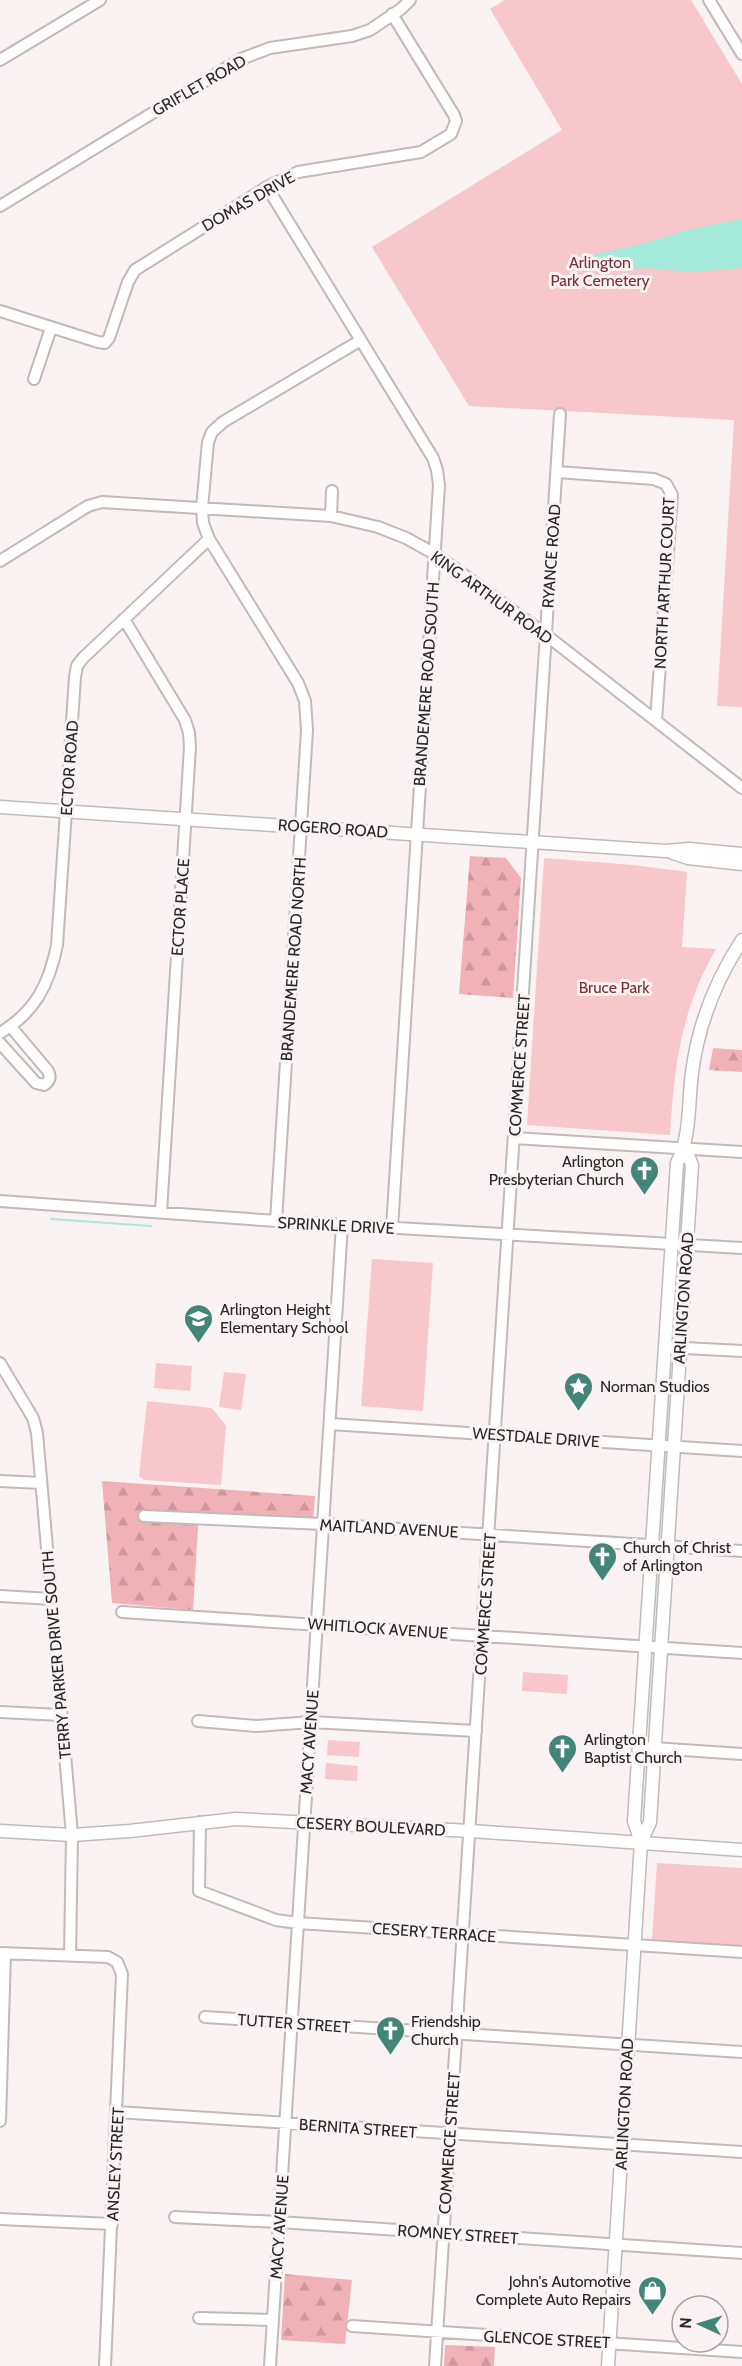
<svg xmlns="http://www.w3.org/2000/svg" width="742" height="2366" font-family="Cabin,sans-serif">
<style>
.green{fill:#f7c7cb}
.forest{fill:url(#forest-firs)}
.water{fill:#a5ebdb}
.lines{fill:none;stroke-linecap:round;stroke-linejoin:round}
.stream{stroke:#a5ebdb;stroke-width:2}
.minor-casing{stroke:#c2baba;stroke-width:14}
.major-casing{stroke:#c2baba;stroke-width:15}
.minor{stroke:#fff;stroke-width:10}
.major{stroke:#fff;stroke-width:12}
.labels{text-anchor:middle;stroke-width:6;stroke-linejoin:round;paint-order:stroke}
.street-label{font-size:16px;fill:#292626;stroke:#fbf3f3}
.park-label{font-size:16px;fill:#792f3b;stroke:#fbf3f3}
.poi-label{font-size:16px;fill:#292626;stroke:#fbf3f3;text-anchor:start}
</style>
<defs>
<pattern id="forest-firs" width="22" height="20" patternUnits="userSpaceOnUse" patternTransform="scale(1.5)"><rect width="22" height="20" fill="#f0b1b7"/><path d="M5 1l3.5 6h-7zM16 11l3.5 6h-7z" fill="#ce989d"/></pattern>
</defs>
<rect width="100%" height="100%" fill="#fbf3f3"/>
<path class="green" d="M505,0H691L742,84V707L717,706L734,420L469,406L372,247L562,130L490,9Z
M544,858L634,865L687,872L682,947L716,949C681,1009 674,1067 670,1135L527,1125Z
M372,1259L433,1263L423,1411L361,1406Z
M156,1363L192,1366L190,1391L154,1388Z
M224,1372L246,1374L241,1410L219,1407Z
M147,1401L212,1408L226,1426L221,1485L144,1480L139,1476Z
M523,1672L568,1675L567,1694L522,1691Z
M328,1740L360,1742L359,1757L327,1755Z
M326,1763L358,1766L357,1781L325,1779Z
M657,1863L742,1868V1946L652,1940Z"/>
<path class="forest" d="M470,856L506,858L521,878L513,998L459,994Z
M713,1048L742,1050V1072L709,1070Z
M102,1481L315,1496L313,1520L201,1516L198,1527L193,1610L112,1603Z
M285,2274L352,2280L345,2344L281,2340Z
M445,2345L495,2347L494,2366H444Z"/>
<path class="water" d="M742,219V268L689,272L648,268L585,271L587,256L646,243L686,230Z"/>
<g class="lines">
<path class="stream" d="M51,1219L151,1226"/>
<defs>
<path id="minor" d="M709,0L742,54
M0,60L100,0
M267,187L433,458L437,470L439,485L392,1228
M0,206L241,59L270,48L352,36L370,30L401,9L410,0
M0,311L98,342L105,343L109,338L128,282L135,270L267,187L298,172L421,152L451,134L456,121L454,115L392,14
M34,379L51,328
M557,472L654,479L666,484L672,495L656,721
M331,516L332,491
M0,561L88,506L102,502L331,516L378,527L406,538L435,554L546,635L742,788
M124,619L185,720L189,733L190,747L161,1212
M0,1033C35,1012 49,985 57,945L75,677L77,666L83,658L209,539
M0,1043L36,1083L44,1085C50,1081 51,1077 48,1071L11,1027
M514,1138L742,1152
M0,1201L276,1221L742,1248
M276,1221L307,730L305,701L298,683L209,539L203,523L202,508L208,442L212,432L223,422L361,340
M665,1347L742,1351
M0,1363L33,1418L37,1433L72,1835L70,1956
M330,1424L742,1451
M0,1481L41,1483
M144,1516L323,1524L742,1551
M0,1596L52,1599
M122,1612L742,1653
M0,1712L61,1715
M198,1721L257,1726L311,1722L476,1731
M639,1747L742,1754
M200,1822L199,1891L276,1920L298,1923L742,1952
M0,1953L108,1957L117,1962L122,1974L105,2366
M205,2017L741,2052
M117,2112L742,2152
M0,2121L5,1953
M175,2217L279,2222L742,2253
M0,2219L112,2224
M199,2318L273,2320
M352,2326L742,2352
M270,2366L342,1225
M435,2366L560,414"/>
<path id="major" d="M0,807L666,851L689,849L742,854
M673,853L688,858L742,864
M0,1831L72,1835L130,1831L236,1819L471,1831L742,1850
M641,1842L650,1822L692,1165L685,1148
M608,2366L641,1842L634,1821L677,1163C691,1136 688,1103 692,1073C698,1025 716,980 742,940"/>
</defs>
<use href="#minor" class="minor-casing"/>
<use href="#major" class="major-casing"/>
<use href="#minor" class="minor"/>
<use href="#major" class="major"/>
</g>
<defs>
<symbol id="church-pin" viewBox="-11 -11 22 30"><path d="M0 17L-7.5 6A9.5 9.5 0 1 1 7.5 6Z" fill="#438679" stroke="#fbf3f3"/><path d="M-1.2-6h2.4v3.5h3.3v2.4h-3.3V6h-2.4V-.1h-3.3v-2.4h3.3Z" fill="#fff"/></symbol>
<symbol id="school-pin" viewBox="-11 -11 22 30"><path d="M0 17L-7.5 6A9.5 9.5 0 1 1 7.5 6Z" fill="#438679" stroke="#fbf3f3"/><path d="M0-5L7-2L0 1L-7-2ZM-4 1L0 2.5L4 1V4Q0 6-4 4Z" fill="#fff"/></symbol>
<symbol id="sight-pin" viewBox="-11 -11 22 30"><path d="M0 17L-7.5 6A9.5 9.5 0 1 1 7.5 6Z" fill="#438679" stroke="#fbf3f3"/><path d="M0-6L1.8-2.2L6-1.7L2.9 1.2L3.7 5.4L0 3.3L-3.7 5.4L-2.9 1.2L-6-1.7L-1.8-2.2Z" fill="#fff"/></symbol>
<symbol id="shop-pin" viewBox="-11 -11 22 30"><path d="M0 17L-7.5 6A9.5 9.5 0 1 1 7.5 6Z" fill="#438679" stroke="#fbf3f3"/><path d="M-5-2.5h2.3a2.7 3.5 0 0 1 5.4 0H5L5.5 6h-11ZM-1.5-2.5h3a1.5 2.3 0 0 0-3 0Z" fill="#fff"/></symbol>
</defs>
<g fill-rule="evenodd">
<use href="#church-pin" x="628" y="1154" width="33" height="45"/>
<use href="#school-pin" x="182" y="1302" width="33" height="45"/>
<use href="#sight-pin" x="562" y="1370" width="33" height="45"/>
<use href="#church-pin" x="586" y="1540" width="33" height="45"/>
<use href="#church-pin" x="546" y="1732" width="33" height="45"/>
<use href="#church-pin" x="374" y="2014" width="33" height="45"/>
<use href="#shop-pin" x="636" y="2274" width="33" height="45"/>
</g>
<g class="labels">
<g class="street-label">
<text transform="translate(199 85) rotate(-30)" y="6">GRIFLET ROAD</text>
<text transform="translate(248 201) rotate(-30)" y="6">DOMAS DRIVE</text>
<text transform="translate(551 556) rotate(-86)" y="6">RYANCE ROAD</text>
<text transform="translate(664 583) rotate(-87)" y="6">NORTH ARTHUR COURT</text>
<text transform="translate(492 597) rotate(36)" y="6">KING ARTHUR ROAD</text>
<text transform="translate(426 684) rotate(-86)" y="6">BRANDEMERE ROAD SOUTH</text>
<text transform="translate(69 768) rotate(-86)" y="6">ECTOR ROAD</text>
<text transform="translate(333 828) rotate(4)" y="6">ROGERO ROAD</text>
<text transform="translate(180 907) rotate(-86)" y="6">ECTOR PLACE</text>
<text transform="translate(293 959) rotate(-86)" y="6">BRANDEMERE ROAD NORTH</text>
<text transform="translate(519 1065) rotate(-86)" y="6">COMMERCE STREET</text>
<text transform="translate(336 1225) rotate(3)" y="6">SPRINKLE DRIVE</text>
<text transform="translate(683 1298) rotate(-86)" y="6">ARLINGTON ROAD</text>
<text transform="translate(536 1437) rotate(4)" y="6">WESTDALE DRIVE</text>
<text transform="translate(389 1528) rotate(3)" y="6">MAITLAND AVENUE</text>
<text transform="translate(485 1604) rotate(-86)" y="6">COMMERCE STREET</text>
<text transform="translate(378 1628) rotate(4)" y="6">WHITLOCK AVENUE</text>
<text transform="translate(56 1655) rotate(-95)" y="6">TERRY PARKER DRIVE SOUTH</text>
<text transform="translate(309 1742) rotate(-86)" y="6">MACY AVENUE</text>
<text transform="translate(371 1826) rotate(3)" y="6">CESERY BOULEVARD</text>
<text transform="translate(434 1932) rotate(4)" y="6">CESERY TERRACE</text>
<text transform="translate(294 2023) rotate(4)" y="6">TUTTER STREET</text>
<text transform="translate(624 2104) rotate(-87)" y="6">ARLINGTON ROAD</text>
<text transform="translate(358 2128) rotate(4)" y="6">BERNITA STREET</text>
<text transform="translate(449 2143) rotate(-86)" y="6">COMMERCE STREET</text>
<text transform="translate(115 2164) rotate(-87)" y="6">ANSLEY STREET</text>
<text transform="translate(279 2227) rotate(-86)" y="6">MACY AVENUE</text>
<text transform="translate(458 2234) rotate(4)" y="6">ROMNEY STREET</text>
<text transform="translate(547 2339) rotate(3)" y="6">GLENCOE STREET</text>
</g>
<g class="park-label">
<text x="600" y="268">Arlington<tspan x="600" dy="18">Park Cemetery</tspan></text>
<text x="614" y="993">Bruce Park</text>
</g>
<g class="poi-label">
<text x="624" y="1167" text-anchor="end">Arlington<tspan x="624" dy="18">Presbyterian Church</tspan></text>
<text x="220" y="1315">Arlington Height<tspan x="220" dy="18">Elementary School</tspan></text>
<text x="600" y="1392">Norman Studios</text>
<text x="623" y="1553">Church of Christ<tspan x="623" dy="18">of Arlington</tspan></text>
<text x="584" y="1745">Arlington<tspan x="584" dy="18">Baptist Church</tspan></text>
<text x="411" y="2027">Friendship<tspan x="411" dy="18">Church</tspan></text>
<text x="631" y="2287" text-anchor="end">John's Automotive<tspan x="631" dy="18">Complete Auto Repairs</tspan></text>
</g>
</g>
<g transform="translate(700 2324) rotate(274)"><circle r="28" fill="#fbf3f3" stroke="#a7a1a1" stroke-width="1.5"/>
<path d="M0-4.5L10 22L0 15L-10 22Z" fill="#438679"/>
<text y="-9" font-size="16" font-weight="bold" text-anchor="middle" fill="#292626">N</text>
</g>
</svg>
